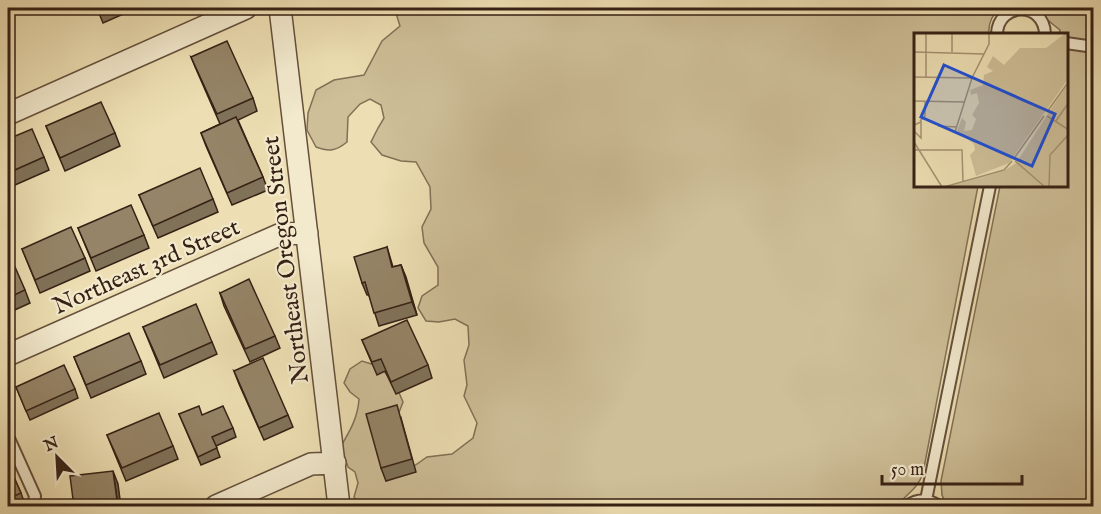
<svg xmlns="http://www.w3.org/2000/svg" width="1101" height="514" font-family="'IM FELL English',serif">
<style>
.green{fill:#cebf98;stroke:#827056;stroke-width:1.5}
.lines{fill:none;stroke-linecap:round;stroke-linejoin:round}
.service-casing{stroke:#64503c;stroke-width:14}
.minor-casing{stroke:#64503c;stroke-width:24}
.service{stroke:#f3eace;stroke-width:10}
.minor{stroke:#f3eace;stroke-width:21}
.wall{fill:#807259;stroke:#362115;stroke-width:1.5}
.shaded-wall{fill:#685c48;stroke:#362115;stroke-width:1.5}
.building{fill:#958467;stroke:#362115;stroke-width:1.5}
.labels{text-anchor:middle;stroke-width:4.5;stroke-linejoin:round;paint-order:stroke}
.street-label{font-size:24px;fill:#362115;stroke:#f3eace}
.inset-road{fill:none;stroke:#a49374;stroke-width:1.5}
.view{fill:#1d4ed8;fill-opacity:0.15;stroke:#1d4ed8;stroke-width:3}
.inset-edge{fill:none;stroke:#362115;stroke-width:3}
</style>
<rect width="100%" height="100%" fill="#eddfb3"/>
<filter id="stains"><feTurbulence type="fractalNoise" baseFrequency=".00333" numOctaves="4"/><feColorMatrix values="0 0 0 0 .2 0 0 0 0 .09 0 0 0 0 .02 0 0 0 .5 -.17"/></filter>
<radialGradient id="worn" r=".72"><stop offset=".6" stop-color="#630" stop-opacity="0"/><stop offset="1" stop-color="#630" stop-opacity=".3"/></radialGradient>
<path class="green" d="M391,8H1000C992,15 988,24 989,34H915V186H978L923,473C918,489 906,494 897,506H360L354,497L358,483L355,472L348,467L341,446C350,431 358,417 359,399L350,392L344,383L350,369L362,361L381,367L397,388L403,402L398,415L407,471L427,457L452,454L473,438L477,423L464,396L467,385L464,360L469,345L468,326L455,319L439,322L426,321L418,308L422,296L438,285V267L424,243L422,227L431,209L430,187L416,162L401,161L382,155L371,142L378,128L384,118L381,105L370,99L360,104L348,117L347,142C336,151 329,152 316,147L307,130L308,113L316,90L334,80L364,75L382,41L400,26L395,10Z
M1039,8H1093V506H947L942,495L941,481L1000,186H1066V34H1059L1060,30L1045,18Z"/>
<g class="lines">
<defs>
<path id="service" d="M997,34C998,2 1044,1 1045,34
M1066,43L1094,47
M8,436L35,496L33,506
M926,500L990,186
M907,506C918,498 929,499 939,506"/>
<path id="minor" d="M280,8L339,506
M8,114L246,8
M8,355L281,234L307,233
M216,506L311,464L335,463"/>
</defs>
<use href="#service" class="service-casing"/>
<use href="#minor" class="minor-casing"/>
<use href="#service" class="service"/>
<use href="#minor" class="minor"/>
</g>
<path class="wall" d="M8,8H13L15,13L8,16Z
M97,8H137L103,23Z
M191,57L253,98L257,111L238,120L263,177L268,190L232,205L206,146L201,133L220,124L196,69Z
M46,126L115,133L120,146L65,171Z
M8,139L44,157L49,170L8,188Z
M139,195L213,199L218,212L158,238Z
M78,228L144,235L149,248L96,271Z
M387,247L393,267L401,265L417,315L379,326L369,295H367L362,283Z
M22,249L85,258L90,271L40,293Z
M8,262L25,290L30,303L8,313Z
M220,293L275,336L280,348L250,362L224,306Z
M143,327L212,342L217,354L164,378Z
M362,340L428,365L432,378L396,394L385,371L377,375Z
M74,357L141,361L146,374L91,398Z
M234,371L288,415L293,427L264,440L239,384Z
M16,387L75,389L78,398L30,420Z
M179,414L202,415L233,428L236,437L216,446L220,457L201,465Z
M401,418L416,472L386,481L381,468Z
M107,435L173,446L178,459L126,481Z
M8,464L21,493L26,507H8Z"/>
<path class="shaded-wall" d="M401,265L406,277L417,315L412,302Z
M113,471L118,484L121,507H118Z"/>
<path class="building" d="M227,41L253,98L217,114L191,57Z
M101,102L115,133L60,158L46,126Z
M236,117L263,177L227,193L201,133Z
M32,129L44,157L8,173V139Z
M200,168L213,199L153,226L139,195Z
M131,205L144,235L91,258L78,228Z
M71,227L85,258L35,280L22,249Z
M387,247L392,267L401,265L412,302L374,313L365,282L362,283L354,257Z
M12,260L25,290L8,298V262Z
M249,279L275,336L245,349L220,293Z
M196,304L212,342L160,365L143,327Z
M407,320L428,365L391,382L381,359L372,362L362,340Z
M129,333L141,361L86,385L74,357Z
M263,358L288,415L259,428L234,371Z
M64,365L75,389L26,411L16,387Z
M397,405L412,459L381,468L366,414Z
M199,406L202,415L223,406L233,428L212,437L217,448L198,457L179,414Z
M159,413L173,446L122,468L107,435Z
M8,464L21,493L8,499Z
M113,471L118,507H81V506L74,507L70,476Z"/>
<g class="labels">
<g class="street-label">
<text transform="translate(285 260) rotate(-97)" y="8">Northeast Oregon Street</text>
<text transform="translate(146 266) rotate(-24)" y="8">Northeast 3rd Street</text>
</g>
</g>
<g transform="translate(914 33)">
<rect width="154" height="154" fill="#eddfb3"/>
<path d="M152,0L154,46L95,130L62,143L56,122L61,117L60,111L43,98L48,85L52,89L50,98L58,97L62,86L58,82L65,70L63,60L57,62L56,57L69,52L70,42L79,38L73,34L79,23L90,32L106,15H132ZM154,50V154H34L90,138L102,130Z" fill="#cebf98"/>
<path class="inset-road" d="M0,19L70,21M38,19V0M0,44L58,45M12,44V0M0,68L50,69M133,79L155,48M133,83L155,97M6,88L11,83V68M142,88L155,69M0,92L7,89V105L0,98M24,93L43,94M41,99L58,45L75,11V0M0,109L28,154M0,117H48L49,149M101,124L130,83M101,128L131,154M30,154L90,137L98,128M135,154L136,122L155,101"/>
<path class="view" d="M30,32L141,81L118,133L7,84Z"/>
<rect width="154" height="154" class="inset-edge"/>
</g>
<rect width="1101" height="514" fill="none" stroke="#eddfb3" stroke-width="30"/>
<rect x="9" y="9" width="1083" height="496" fill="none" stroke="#362115" stroke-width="3"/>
<rect x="15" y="15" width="1071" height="484" fill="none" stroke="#362115" stroke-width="1.5"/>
<g transform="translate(57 457) rotate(336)" stroke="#f3eace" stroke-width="4.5" paint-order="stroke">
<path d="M0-4.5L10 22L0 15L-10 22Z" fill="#362115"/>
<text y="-9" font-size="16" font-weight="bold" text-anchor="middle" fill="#362115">N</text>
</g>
<path d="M882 475v9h140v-9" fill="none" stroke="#362115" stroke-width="3"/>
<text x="891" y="475" font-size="18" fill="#362115" stroke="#f3eace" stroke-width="4.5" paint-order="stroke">50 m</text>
<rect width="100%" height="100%" filter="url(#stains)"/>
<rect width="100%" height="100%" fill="url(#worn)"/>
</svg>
